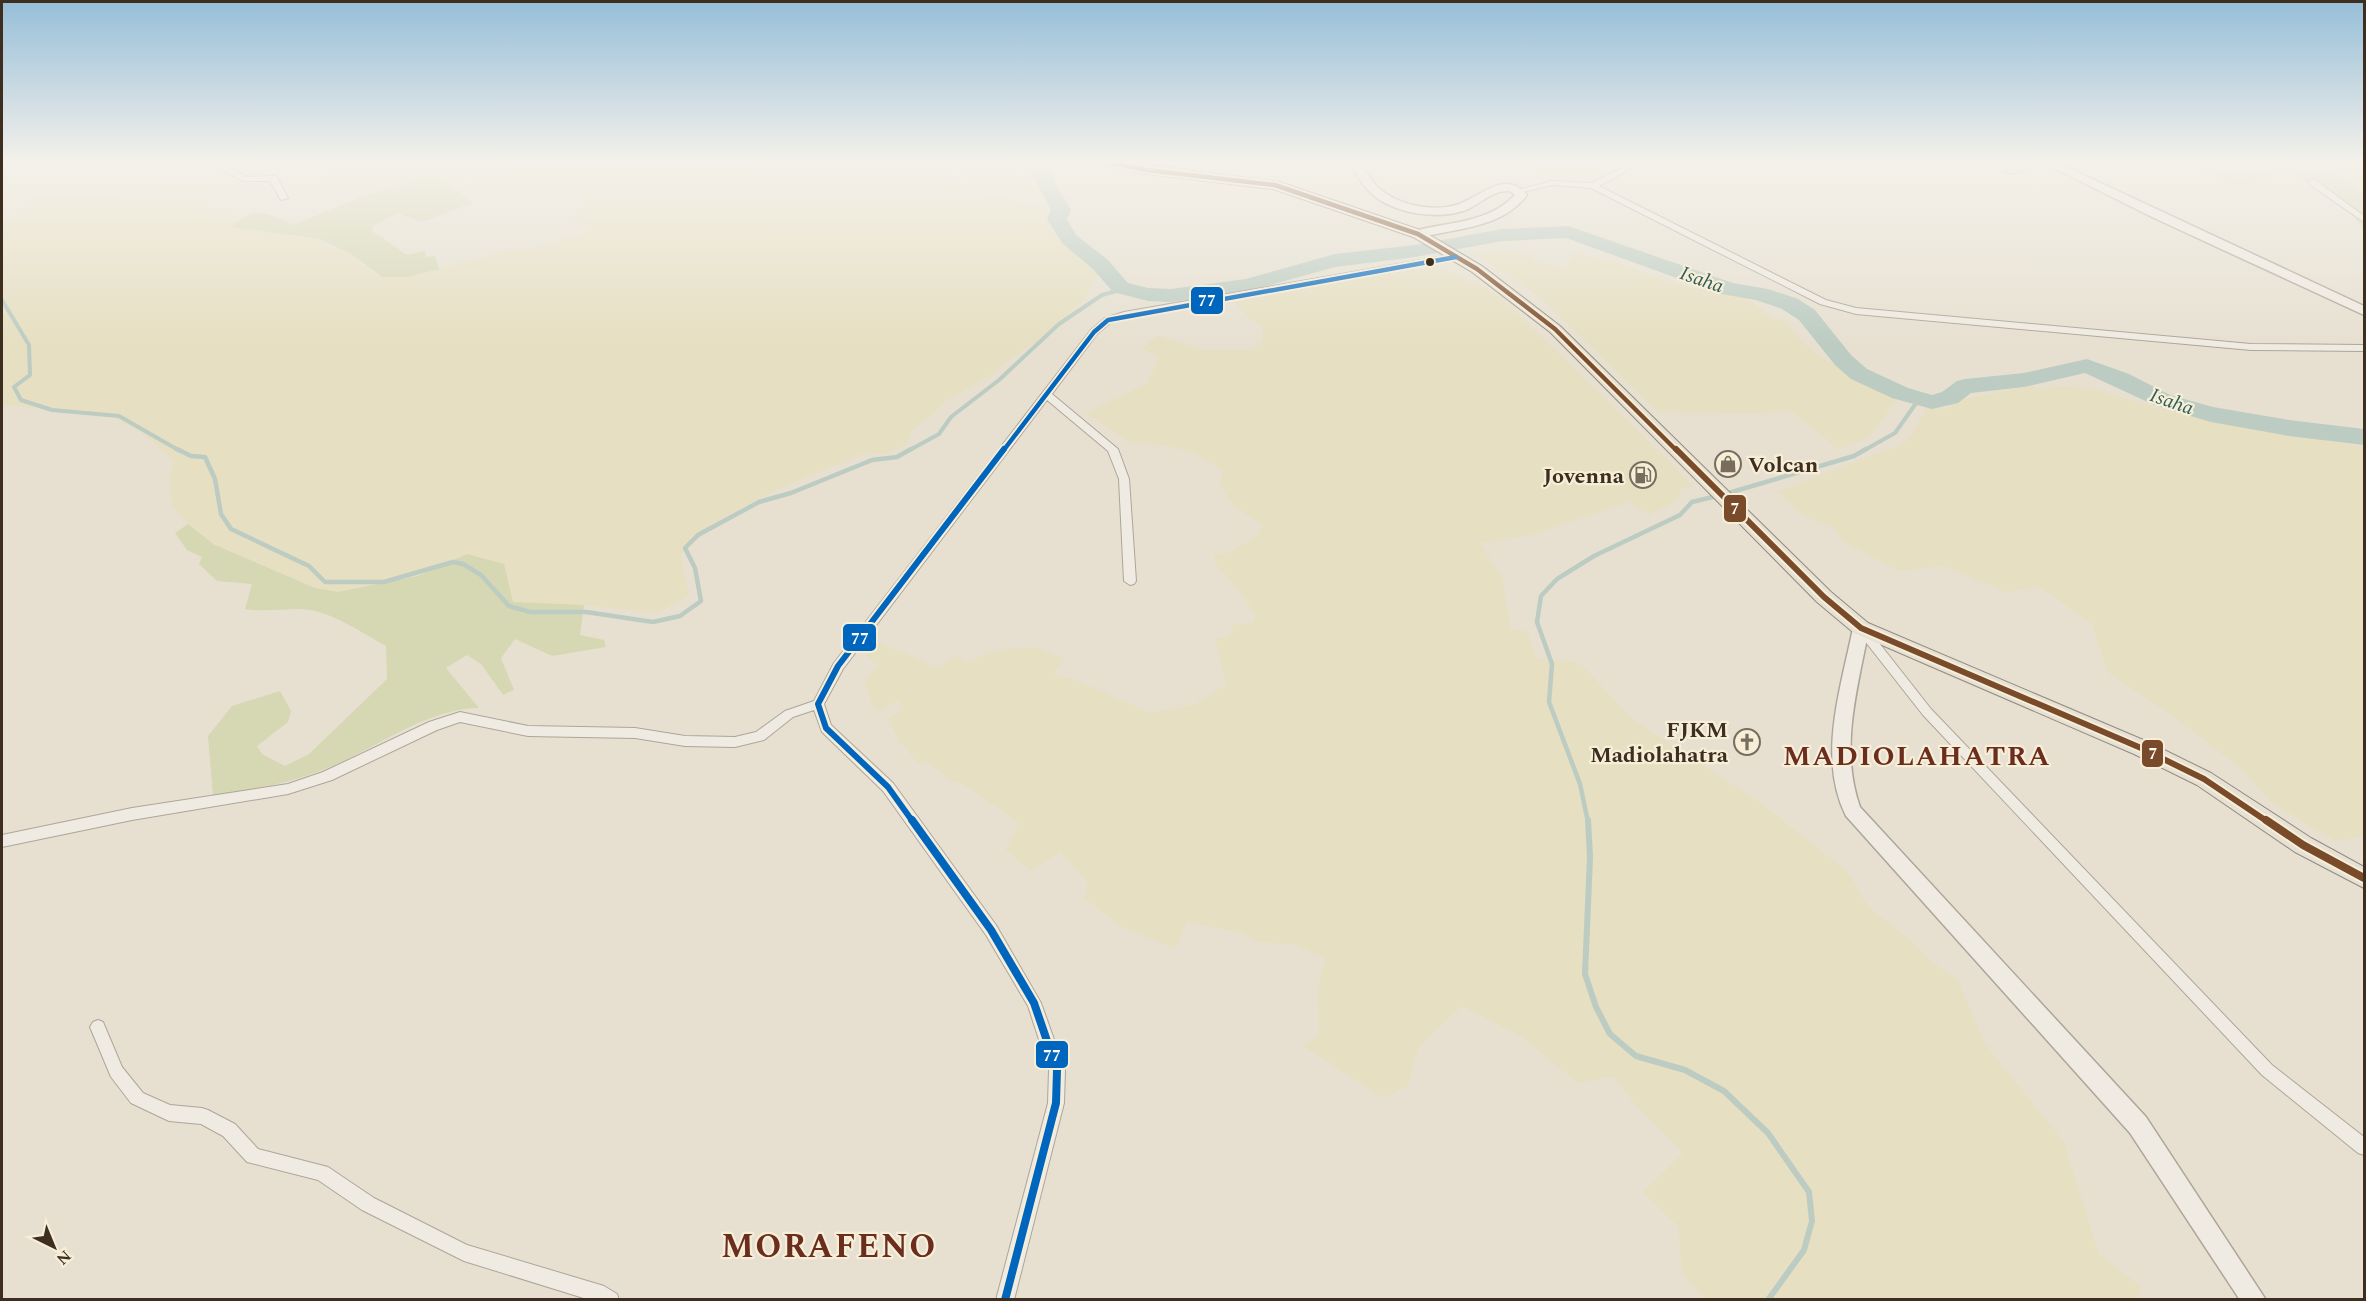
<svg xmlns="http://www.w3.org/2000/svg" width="2366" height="1301" font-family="Spectral,serif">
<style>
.farmland{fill:#e6dfc2}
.green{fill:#d6d7b3}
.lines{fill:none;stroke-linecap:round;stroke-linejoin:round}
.stream-far2{stroke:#bcccc2;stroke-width:4}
.stream-far1{stroke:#bcccc2;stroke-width:4.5}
.stream{stroke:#bcccc2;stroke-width:6}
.river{fill:#bcccc2;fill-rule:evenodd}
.minor-casing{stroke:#ada599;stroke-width:2}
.tertiary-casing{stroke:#ada599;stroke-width:3}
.primary-casing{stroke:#928b80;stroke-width:2}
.minor{fill:#efebe3;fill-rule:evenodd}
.tertiary{fill:#efebe3;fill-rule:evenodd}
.primary{fill:#e6e1d4;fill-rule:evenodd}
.bus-1-far2-casing{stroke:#f7eed8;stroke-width:8}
.bus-1-far1-casing{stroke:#f7eed8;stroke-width:10}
.bus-1-casing{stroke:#f7eed8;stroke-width:12}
.bus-2-far2-casing{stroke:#f7eed8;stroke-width:8}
.bus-2-far1-casing{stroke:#f7eed8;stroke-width:10}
.bus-2-casing{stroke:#f7eed8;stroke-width:12}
.bus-1-far2{stroke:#7a4b2a;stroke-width:4.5}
.bus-1-far1{stroke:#7a4b2a;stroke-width:6}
.bus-1{stroke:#7a4b2a;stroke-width:8}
.bus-2-far2{stroke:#0065bd;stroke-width:4.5}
.bus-2-far1{stroke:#0065bd;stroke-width:6}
.bus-2{stroke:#0065bd;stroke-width:8}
.bus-dot{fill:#3d2e20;stroke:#f7eed8;stroke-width:2}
.labels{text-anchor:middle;stroke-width:4.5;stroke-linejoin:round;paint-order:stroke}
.far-water-label{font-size:20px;font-style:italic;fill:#2f5d5a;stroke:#f7eed8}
.poi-label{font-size:22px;font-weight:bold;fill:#3d2e20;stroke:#f7eed8;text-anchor:end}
.district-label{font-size:28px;font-weight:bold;letter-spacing:1.5px;fill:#6b2e1e;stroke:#f7eed8}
.near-district-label{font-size:33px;font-weight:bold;letter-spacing:1.5px;fill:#6b2e1e;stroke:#f7eed8}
.line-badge{stroke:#f7eed8;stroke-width:2}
.badge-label{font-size:16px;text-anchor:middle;font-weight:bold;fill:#fff}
</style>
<rect width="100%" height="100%" fill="#e7e0d1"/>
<path class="farmland" d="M320,163H1027L1039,182V192L1036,196L997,191L969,181L954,172L951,175L983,192L1042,207L1052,206V217L1065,241L1098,273L1086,297L1040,343L1029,346L989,376L940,405V408L913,430L906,445L887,454L865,453L765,495L720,520L681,554L689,596L657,613L580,605L513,602L504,564L467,554L418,576L338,592L315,588L213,544L188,524L172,505L169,480L174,461L142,433L110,416L2,405V220L17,216L31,198L66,193L108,194L177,183L229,181L204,210L243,216L230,226L320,240L326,246L355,255L360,264L381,277H407L506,250H529L590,231L572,217L586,202L583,194L586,189L578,183L564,184L522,197L469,176L450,184L433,173L362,196L334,190L326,181L328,171Z
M1532,163H1610L1613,170L1592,182L1533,179Z
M2313,163H2364V194Z
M1497,252L1530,254L1534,261L1566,268L1575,253L1616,262L1675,284L1746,297L1776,320L1785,319L1806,346L1848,374L1898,397L1869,438L1836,450L1828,440L1791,411L1747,414L1658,412L1545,302L1514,278L1471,253Z
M1439,268L1485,287L1512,307L1694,486L1680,490V496L1673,503L1648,515L1629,502L1532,535L1480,543L1502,577L1511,630L1528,631L1536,657L1580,663L1633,719L1762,804L1846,870L1869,907L1913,942L1930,961L1958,980L1986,1045L2064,1142L2099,1254L2142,1287L2137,1299H1706L1682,1275L1678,1226L1643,1192L1683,1153L1636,1106L1614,1077L1577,1083L1522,1037L1462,1006L1418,1048L1408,1086L1383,1098L1302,1045L1319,1036L1318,986L1326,959L1296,945L1260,942L1240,933L1187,922L1176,949L1123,928L1084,898L1088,883L1061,852L1030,871L1005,849L1014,835L1018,822L959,782H952L926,761L919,764L900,743L888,719L903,708L898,700L879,712L873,707L864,681L878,666L862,651L875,641L939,668L956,656L966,662L1001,649L1038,647L1063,659L1054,674L1076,680L1151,713L1195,704L1226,684L1215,639L1230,636L1233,625L1254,622L1255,614L1240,591L1216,565L1213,555L1230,552L1258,535L1262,525L1234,506L1219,483L1223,471L1196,454L1169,446L1131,443L1086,413L1148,383L1159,356L1142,349L1158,335L1201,350H1253L1263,341L1262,327L1249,318L1233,301L1397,272Z
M2032,386L2044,389L2060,386L2095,389L2157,408L2209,419L2364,447V837L2335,841L2273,804L2240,768L2174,717L2107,672L2092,624L2040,587L2006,592L1944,566L1898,571L1842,541L1835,528L1803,516L1777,491L1901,445L1911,436L1926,408L1949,409L1953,401Z"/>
<path class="green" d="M2191,163H2313L2364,194V231L2352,215L2289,170L2241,187L2191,166Z
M433,175L450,184L473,203L421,222L398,213L373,226L372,231L407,255L425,251L426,257L435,256L439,269L407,277H382L353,255L320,239L231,227C256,204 267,214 294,225L363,196Z
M188,524L213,544L315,588L338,592L418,576L467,554L504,564L513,602L584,605L580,635L604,640L606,647L552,656L515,639L501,658L514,690L503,695L481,664L467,655L446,668L479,708C424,709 375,750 325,769C290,783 250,791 213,796L208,736L232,706L280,691L291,711L288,722L257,746L262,754L285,766L309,754L387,679L386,646C360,632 331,610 300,609C281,609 264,612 245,609L252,584L217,581L199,564L202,557L187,550L175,533Z"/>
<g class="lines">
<path class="stream-far2" d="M2,300L29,345L30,375L14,387L21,400L52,410L119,416L180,451
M908,451L939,434L951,417L999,380L1059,324L1102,295L1123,289
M1863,451L1895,433L1919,399"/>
<path class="stream-far1" d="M177,449L191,456L205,457L215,479L221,514L231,529L309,566L325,582H384L453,562L463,564L481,575L509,606L530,612H586L653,622L680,616L701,601L695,568L685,548L698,535L759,502L791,493L872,460L897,457L911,449
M1725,494L1854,456L1866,449
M1588,822L1580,784L1549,702L1552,664L1537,622L1541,596L1557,579L1594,556L1680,515L1692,502L1717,496"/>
<path class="stream" d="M1588,820L1590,857L1585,974L1596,1007L1610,1034L1636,1056L1685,1070L1724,1091L1768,1133L1809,1192L1812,1221L1804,1250L1768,1300"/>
<path class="river" d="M1026,163H1044L1071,210L1067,219L1076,235L1108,260L1128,283L1148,288L1171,289L1246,279L1335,254L1415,245L1502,229L1568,226L1733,283L1768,289L1798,299L1815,310L1851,355L1867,369L1908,388L1932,395L1942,392L1957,381L1965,379L2024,373L2087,359L2129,374L2170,395L2213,407L2289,420L2364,429V445L2289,436L2211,422L2154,405L2085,373L2024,387L1971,393L1958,403L1932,409L1892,398L1851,379L1835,365L1799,320L1782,309L1756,300L1721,294L1566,238L1502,241L1415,257L1335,267L1248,291L1171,302L1148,301L1113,292L1093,269L1062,243L1047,219L1051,210Z"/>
<defs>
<path id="minor" d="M210,163H219L247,177L276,176L288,198L281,200L270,181H243Z
M1632,163H1641L1599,186L1826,300L1856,308L2251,344L2364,345V351L2251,350L1856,314L1820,304L1591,188L1552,185L1519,193L1515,191L1552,181L1592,183Z
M2029,163H2040L2011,174L2004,172Z
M2309,180H2315L2364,216V222L2309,184Z
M1456,254L1460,257L1459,259L1126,318L1111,322L1097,334L1052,394L1118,449L1129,479L1136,581L1134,584L1130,585L1124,581L1119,479L1108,451L1047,400L843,669L824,704L831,725L893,783L996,925L1041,1003L1065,1070L1064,1103L1014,1300H996L1048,1103L1049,1070L1028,1006L986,935L883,791L822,732L814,710L793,717L764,740L735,747L685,746L635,738L528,736L460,722L437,730L332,780L288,794L132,820L2,847V835L132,808L288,784L323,772L429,722L460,712L528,726L635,728L685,736L735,737L756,732L785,711L814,701L834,663L1091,330L1105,318L1124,312Z
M1861,624L1865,625L1931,709L2272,1065L2364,1137V1155L2358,1153L2262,1075L1923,715L1857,631L1855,628Z
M98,1020L103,1022L122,1067L143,1093L170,1105L202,1108L208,1110L235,1124L258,1149L328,1167L374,1198L467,1245L604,1286L617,1294L619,1300H590L464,1261L362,1210L318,1180L247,1162L223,1136L201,1124L169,1121L131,1103L111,1077L90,1027L93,1022Z"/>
<path id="tertiary" d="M1350,163H1360C1367,171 1371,182 1380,189C1398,205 1433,212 1456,205C1480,198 1504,168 1527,195C1501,229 1456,228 1418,238L1414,237V231C1448,222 1489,223 1515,195L1510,191C1492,190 1483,202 1468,209C1440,221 1393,214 1371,193C1362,185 1355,172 1350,163Z
M2044,163H2058L2364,306V315L2152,217Z
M1861,622L1869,628C1858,687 1839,748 1860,807L2146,1117L2266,1300H2240L2130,1133L1846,816C1817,758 1841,688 1853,628Z"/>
<path id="primary" d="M1105,163H1130L1280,182L1423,231L1482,266L1560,326L1831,592L1868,623L2148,742L2211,773L2311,838L2364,867V888L2295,852L2197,785L2134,754L1854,633L1817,602L1550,332L1472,272L1413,237L1273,189L1147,174L1107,166Z"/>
</defs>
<use href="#minor" class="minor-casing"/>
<use href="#tertiary" class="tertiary-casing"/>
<use href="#primary" class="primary-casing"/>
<use href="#minor" class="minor"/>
<use href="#tertiary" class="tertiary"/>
<use href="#primary" class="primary"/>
<defs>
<path id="bus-1-far2" d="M1112,163L1147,170L1275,185L1418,234L1477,269L1555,329L1677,451"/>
<path id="bus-1-far1" d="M1676,449L1824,597L1861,628L2141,748L2204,779L2268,822"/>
<path id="bus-1" d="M2266,820L2303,845L2364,878"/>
<path id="bus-2-far2" d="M1003,451L1094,332L1108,320L1456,257"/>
<path id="bus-2-far1" d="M913,822L888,787L826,728L818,704L838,666L1004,449"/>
<path id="bus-2" d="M912,820L991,930L1034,1003L1057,1070L1056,1103L1005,1300"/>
</defs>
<use href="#bus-1-far2" class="bus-1-far2-casing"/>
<use href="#bus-1-far1" class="bus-1-far1-casing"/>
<use href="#bus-1" class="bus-1-casing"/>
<use href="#bus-2-far2" class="bus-2-far2-casing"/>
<use href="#bus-2-far1" class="bus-2-far1-casing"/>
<use href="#bus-2" class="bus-2-casing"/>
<use href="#bus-1-far2" class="bus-1-far2"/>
<use href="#bus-1-far1" class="bus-1-far1"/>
<use href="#bus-1" class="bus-1"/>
<use href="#bus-2-far2" class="bus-2-far2"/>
<use href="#bus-2-far1" class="bus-2-far1"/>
<use href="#bus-2" class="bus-2"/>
</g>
<linearGradient id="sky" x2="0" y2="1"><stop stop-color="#96bed9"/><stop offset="0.47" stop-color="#f4f1ea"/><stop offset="1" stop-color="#f4f1ea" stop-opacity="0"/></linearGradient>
<rect width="2366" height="345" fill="url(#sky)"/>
<defs>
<symbol id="shop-ring" viewBox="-11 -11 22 22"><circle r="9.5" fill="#f7eed8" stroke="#786c5e" stroke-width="1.5"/><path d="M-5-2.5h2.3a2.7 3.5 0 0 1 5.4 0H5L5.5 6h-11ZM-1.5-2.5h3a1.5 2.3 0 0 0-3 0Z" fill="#786c5e"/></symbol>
<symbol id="fuel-ring" viewBox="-11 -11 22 22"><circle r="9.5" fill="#f7eed8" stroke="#786c5e" stroke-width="1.5"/><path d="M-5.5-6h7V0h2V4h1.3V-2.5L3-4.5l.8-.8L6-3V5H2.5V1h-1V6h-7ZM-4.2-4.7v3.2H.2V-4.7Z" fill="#786c5e"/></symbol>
<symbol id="church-ring" viewBox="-11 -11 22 22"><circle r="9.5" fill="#f7eed8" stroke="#786c5e" stroke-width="1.5"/><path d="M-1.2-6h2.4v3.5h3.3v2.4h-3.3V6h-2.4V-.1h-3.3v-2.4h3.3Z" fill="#786c5e"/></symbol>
</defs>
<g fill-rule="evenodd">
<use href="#shop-ring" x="1713" y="449" width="30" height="30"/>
<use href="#fuel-ring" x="1628" y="460" width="30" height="30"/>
<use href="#church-ring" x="1732" y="727" width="30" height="30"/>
</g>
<circle class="bus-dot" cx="1430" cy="262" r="5"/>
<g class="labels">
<g class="far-water-label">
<text transform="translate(1702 279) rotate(19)" y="7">Isaha</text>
<text transform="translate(2172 401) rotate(19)" y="7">Isaha</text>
</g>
<g class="poi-label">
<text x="1748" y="472" text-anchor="start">Volcan</text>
<text x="1624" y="483">Jovenna</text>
<text x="1728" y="737">FJKM<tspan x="1728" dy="25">Madiolahatra</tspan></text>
</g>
<g class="district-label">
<text x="1917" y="765">MADIOLAHATRA</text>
</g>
<g class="near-district-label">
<text x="829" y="1257">MORAFENO</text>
</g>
</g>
<g class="line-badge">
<rect x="1190" y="286" width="34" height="29" rx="6" fill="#0065bd"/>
<rect x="1723" y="494" width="24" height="29" rx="6" fill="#7a4b2a"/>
<rect x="842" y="623" width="35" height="29" rx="6" fill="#0065bd"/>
<rect x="2141" y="739" width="23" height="29" rx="6" fill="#7a4b2a"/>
<rect x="1035" y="1040" width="34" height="29" rx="6" fill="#0065bd"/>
</g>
<g class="badge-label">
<text x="1207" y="306">77</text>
<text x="1735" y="514">7</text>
<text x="860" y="644">77</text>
<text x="2153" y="759">7</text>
<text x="1052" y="1061">77</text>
</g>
<rect width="2366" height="1301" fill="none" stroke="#3d2e20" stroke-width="6"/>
<g transform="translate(54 1247) rotate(137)" stroke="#f7eed8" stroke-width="4.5" paint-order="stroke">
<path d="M0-4.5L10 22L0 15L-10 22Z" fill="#3d2e20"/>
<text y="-9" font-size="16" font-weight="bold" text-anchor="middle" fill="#3d2e20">N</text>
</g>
</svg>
